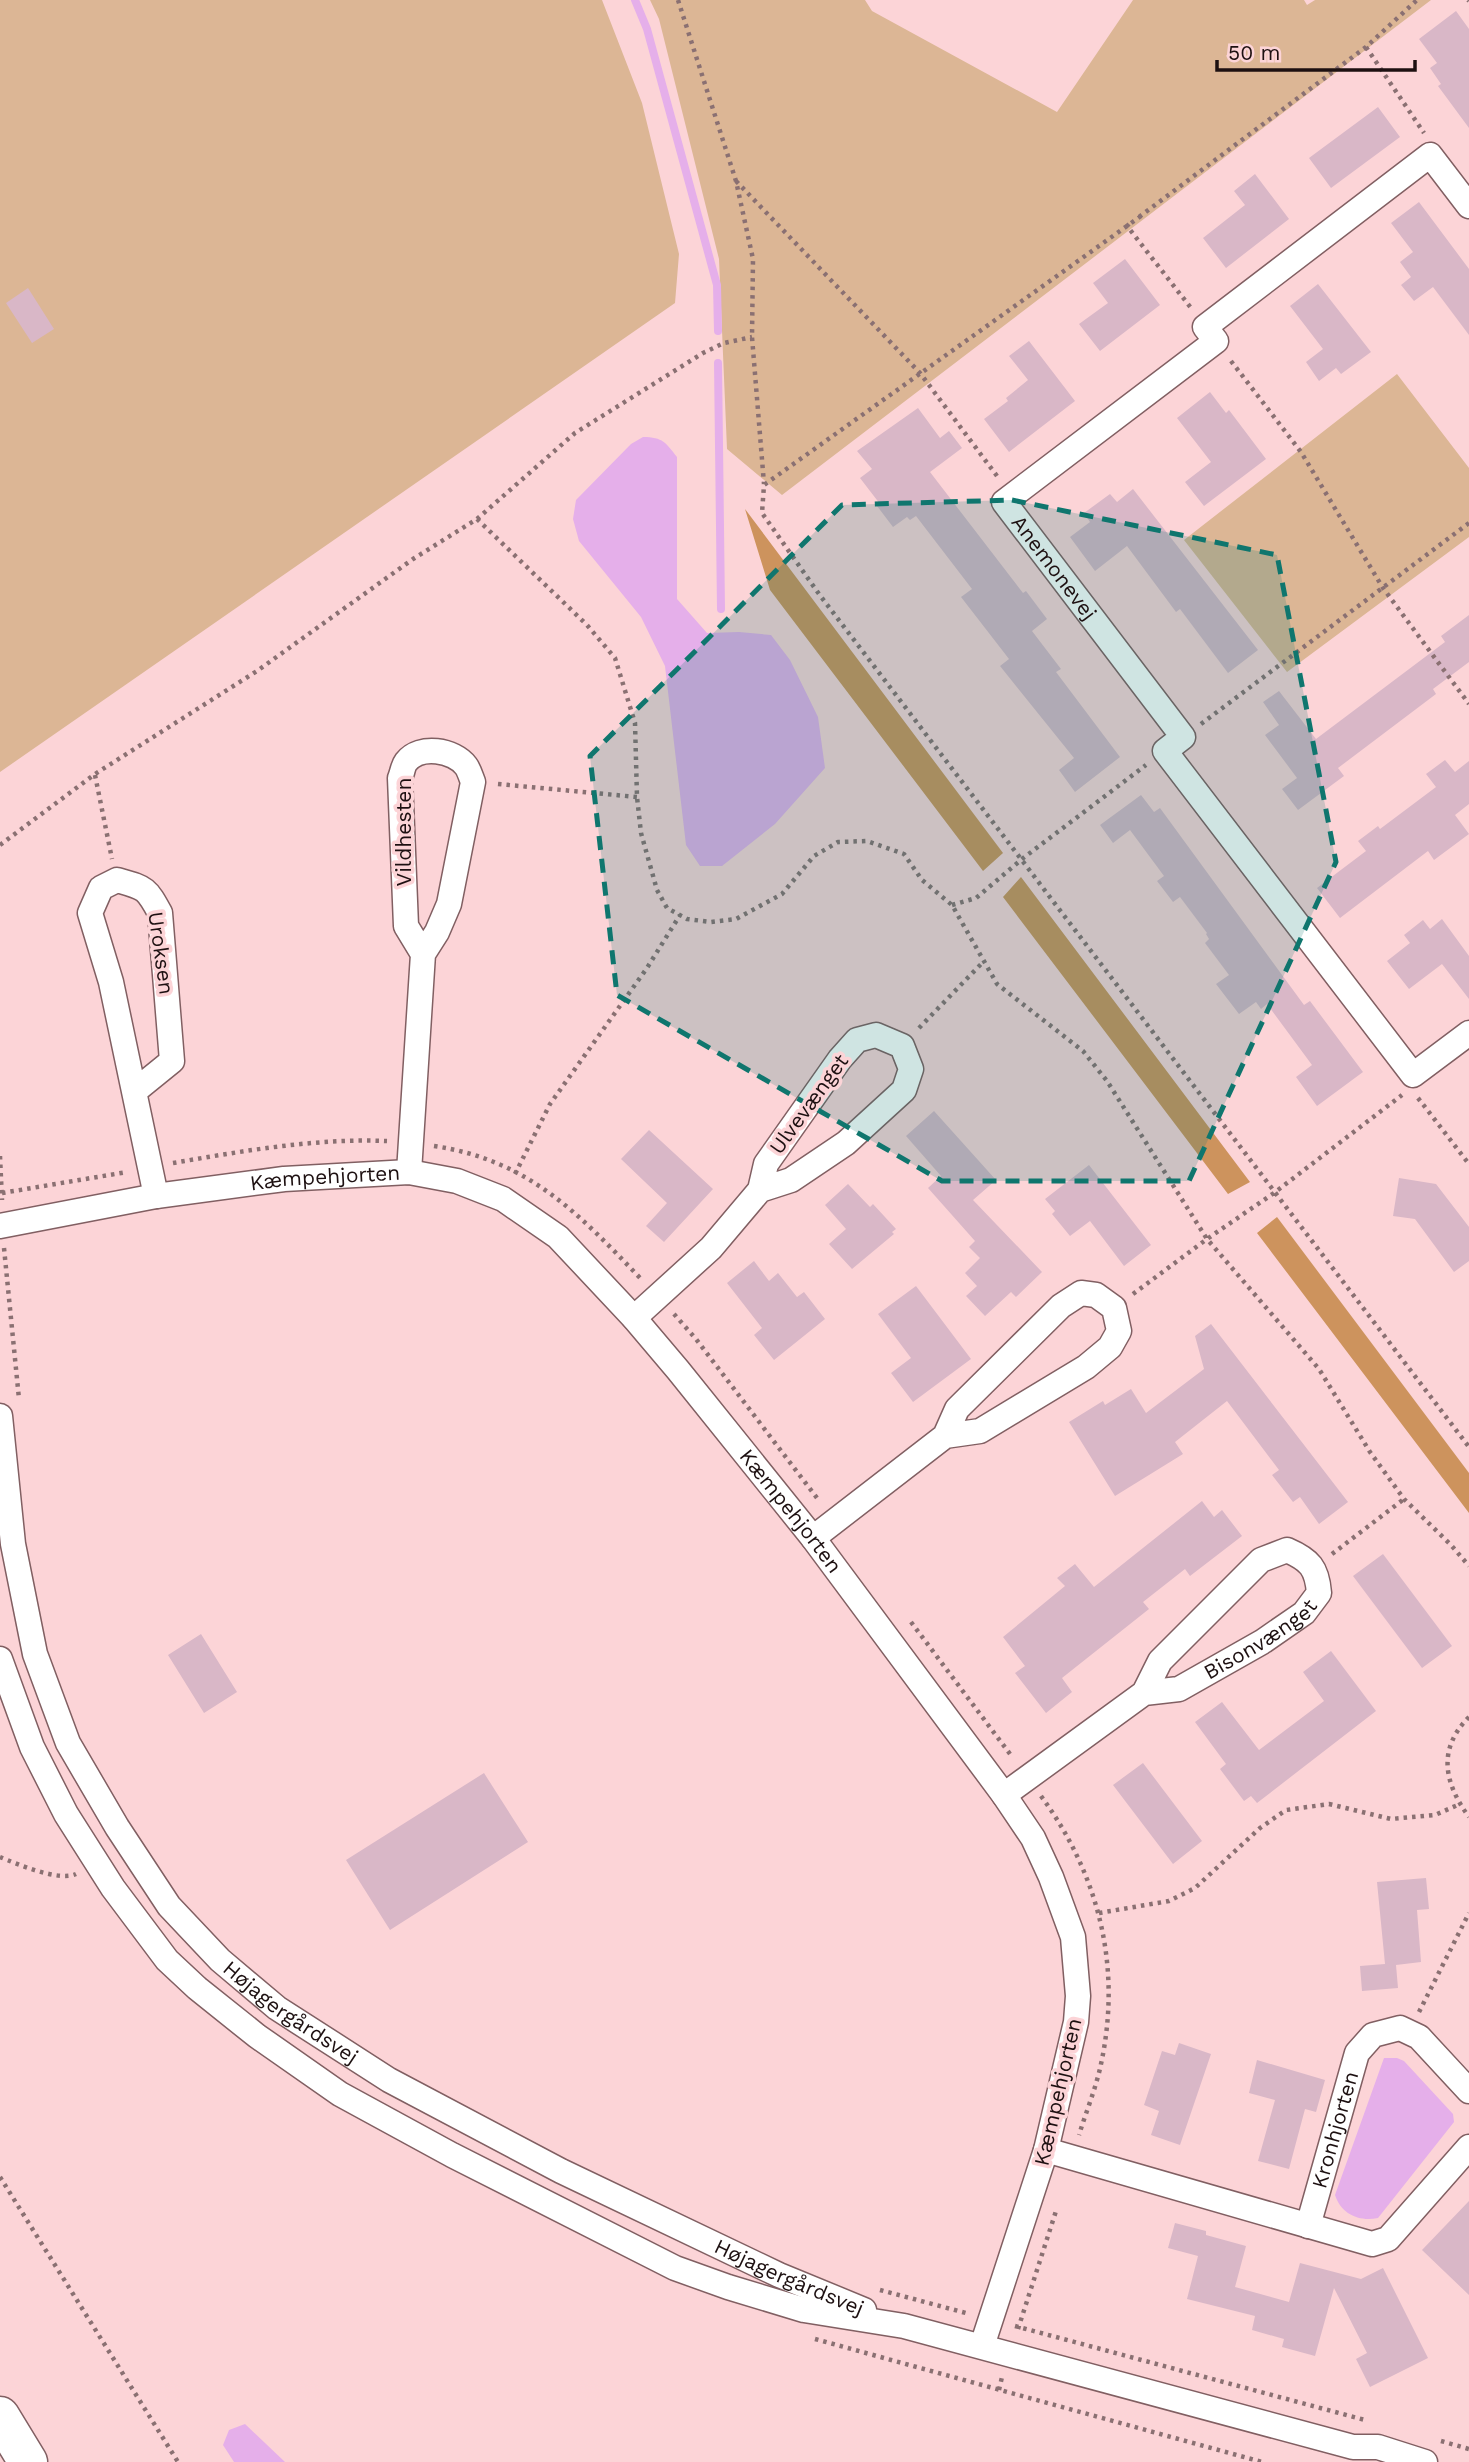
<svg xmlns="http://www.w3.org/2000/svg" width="1469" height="2462" font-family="'Work Sans',sans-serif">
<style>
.green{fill:#dcb695}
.forest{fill:#cd935d}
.water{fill:#e5afea}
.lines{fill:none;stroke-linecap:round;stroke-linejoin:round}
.stream{stroke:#e5afea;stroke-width:8}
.building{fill:#d9b7c7}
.street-casing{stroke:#815f62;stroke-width:27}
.highway-casing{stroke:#815f62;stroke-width:41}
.path{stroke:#8a7072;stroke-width:4.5;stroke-dasharray:3.5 5;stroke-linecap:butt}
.street{stroke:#fff;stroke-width:24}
.highway{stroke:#fff;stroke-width:38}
.marked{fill:#0f766e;fill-opacity:0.2;stroke:#0f766e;stroke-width:5;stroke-dasharray:14 9;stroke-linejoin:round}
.labels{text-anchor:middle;stroke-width:7;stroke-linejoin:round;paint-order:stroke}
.street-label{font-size:21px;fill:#1d1011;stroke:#fcd4d7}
</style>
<rect width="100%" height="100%" fill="#fcd4d7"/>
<path class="green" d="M0,0H602L642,103L679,254L675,303L0,772Z
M650,0H865L872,11L1057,112L1133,0H1304L1307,5L1315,0H1431L782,495L727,449L719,259L659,19Z
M1397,374L1469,468V537L1287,672L1184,540Z"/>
<path class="forest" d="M745,509L1003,853L983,871L770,590Z
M1021,877L1250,1182L1228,1194L1003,897Z
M1277,1217L1469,1473V1513L1257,1233Z"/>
<path class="water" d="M643,437C663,437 666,443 677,457V599L707,633L739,632L771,635L790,660L818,717L825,768L775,824L722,866H700L686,845L665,666L641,617L579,541L573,519L576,500L631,444Z
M1384,2058H1397L1404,2061L1453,2114L1454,2122L1378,2218C1359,2222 1341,2214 1335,2195Z
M245,2424L285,2462H234L223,2445L229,2430Z"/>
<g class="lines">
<path class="stream" d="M635,0L647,29L717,285L718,331
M718,363L721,609"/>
</g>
<path class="building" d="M1456,11L1469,29V128L1438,86L1441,84L1430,68L1437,63L1419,39Z
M1378,107L1400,137L1331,188L1309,158Z
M1255,174L1289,219L1226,268L1203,238L1245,205L1234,191Z
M1419,202L1469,269V335L1433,287L1414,301L1401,285L1411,277L1400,262L1413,252L1391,223Z
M1125,259L1160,305L1100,351L1079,324L1108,303L1093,283Z
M1318,284L1371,352L1341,374L1336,368L1319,381L1306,362L1323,349L1290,306Z
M28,288L54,329L32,343L6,303Z
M1029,341L1075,401L1009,452L984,419L1008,401L1006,398L1028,380L1009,356Z
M1210,392L1226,413L1229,410L1266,459L1204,506L1185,482L1211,462L1177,418Z
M918,408L940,438L949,431L962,448L930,472L1023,593L1026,591L1047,619L1032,631L1061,669L1056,672L1120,757L1075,792L1059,770L1074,758L1000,666L1009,659L961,597L972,589L916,516L910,520L907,517L893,527L877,506L880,504L860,478L872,469L857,451Z
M1133,489L1258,650L1228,673L1180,609L1176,612L1127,546L1095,571L1070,537L1090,522L1084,513L1110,494L1117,502Z
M1469,615V662L1433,689L1436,694L1338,768L1344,776L1298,810L1282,789L1297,778L1265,735L1279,725L1263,702L1279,691L1316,739L1445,642L1441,636Z
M1445,760L1455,772L1469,761V804L1455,815L1469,834L1434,860L1428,851L1340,918L1317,888L1366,851L1358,841L1378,826L1380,829L1436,787L1426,774Z
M1141,795L1154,812L1160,808L1304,1005L1310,1001L1363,1072L1317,1106L1296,1077L1312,1065L1267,1004L1261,1009L1256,1002L1239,1014L1216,984L1229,975L1205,943L1209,939L1206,934L1207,933L1180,897L1173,902L1157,881L1164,876L1130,830L1113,843L1100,825Z
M1442,919L1469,956V999L1442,964L1409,989L1387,961L1410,943L1404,935L1423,920L1430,929Z
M934,1111L996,1180L973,1200L1042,1272L1016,1297L1011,1292L985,1316L966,1296L977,1286L965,1273L980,1258L969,1247L975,1241L928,1188L941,1176L906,1136Z
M649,1130L713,1189L664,1242L646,1226L667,1203L621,1159Z
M1089,1165L1151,1245L1124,1266L1090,1221L1070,1236L1052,1214L1055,1211L1045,1199Z
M1399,1178L1436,1184L1469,1227V1261L1454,1272L1415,1219L1393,1216Z
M848,1184L870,1207L873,1204L896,1229L892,1232L894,1234L852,1269L829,1244L846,1229L825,1205Z
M754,1261L769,1281L778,1273L797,1297L804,1292L825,1319L774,1360L754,1335L762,1328L727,1283Z
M916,1286L971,1359L913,1402L891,1373L911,1358L878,1314Z
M1211,1324L1348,1502L1319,1524L1300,1497L1293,1502L1272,1475L1279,1470L1227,1401L1175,1442L1183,1454L1115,1496L1069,1422L1103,1401L1105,1405L1131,1389L1146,1413L1204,1369L1195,1336Z
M1202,1501L1214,1517L1222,1510L1242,1536L1190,1576L1185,1569L1143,1602L1149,1609L1062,1678L1072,1692L1046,1713L1015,1673L1025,1666L1003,1637L1065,1586L1057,1578L1075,1564L1094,1587Z
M1383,1554L1452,1646L1422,1668L1353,1576Z
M201,1634L237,1692L204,1713L168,1655Z
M1331,1651L1376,1711L1257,1803L1251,1796L1244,1801L1220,1769L1226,1764L1195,1722L1222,1702L1259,1750L1324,1701L1303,1672Z
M1143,1763L1202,1841L1173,1864L1113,1785Z
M484,1773L528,1842L390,1930L346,1860Z
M1426,1878L1429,1909L1417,1910L1421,1962L1396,1965L1398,1988L1362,1991L1360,1966L1385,1964L1377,1882Z
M1179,2043L1211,2054L1180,2145L1151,2135L1159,2111L1144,2105L1162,2051L1175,2055Z
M1257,2060L1325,2080L1316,2112L1305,2109L1289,2169L1258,2161L1275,2100L1249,2093Z
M1469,2201V2295L1422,2250Z
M1175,2223L1206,2231V2235L1246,2246L1235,2287L1289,2302L1300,2263L1361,2279L1383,2268L1428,2358L1370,2387L1356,2359L1367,2353L1334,2288L1315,2356L1282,2347L1284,2339L1252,2330L1255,2316L1187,2299L1198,2256L1168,2248Z"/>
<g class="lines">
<defs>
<g id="street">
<path id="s1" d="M1469,206L1430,155L1205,327L1216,341L1004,502L1183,737L1165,751L1413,1075L1469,1033"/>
<path d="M135,1091L172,1061L160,913C146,887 145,888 117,880L101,888L90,913L111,982L156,1196"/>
<path d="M409,1172L423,954L437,932L449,904L473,782C471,777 469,770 466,766C454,750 420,744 406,762C403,766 402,774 400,778L406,926L423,954"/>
<path id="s2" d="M0,1226L156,1196L284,1179L409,1172L457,1181L503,1199L558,1237L634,1318L678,1370L813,1538L1004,1795L1033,1838L1051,1877L1073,1937L1078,1996L1076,2022L1046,2150L982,2346"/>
<path d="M634,1318L711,1248L760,1190L791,1180L846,1143L904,1090L911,1069L902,1046L876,1035L857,1040L840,1059L766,1164L760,1190"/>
<path id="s3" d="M0,1416L13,1544L35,1654L68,1743L117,1827L169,1906L220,1960L277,2008L389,2080L561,2171L779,2275L864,2310"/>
<path d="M813,1538L945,1436L980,1431L1086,1367L1110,1347L1119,1331L1114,1308L1096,1295L1081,1293L1061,1306L957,1409L945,1436"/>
<path d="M0,1659L32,1747L66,1814L113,1888L167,1960L197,1988L257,2036L340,2094L452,2155L675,2268L728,2287L804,2310L904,2326L1353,2447H1378L1425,2462"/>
<path id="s4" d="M1004,1795L1144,1693L1179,1689L1262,1642L1304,1613L1319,1593C1317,1568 1310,1560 1287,1550L1261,1560L1160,1661L1144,1693"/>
<path d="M1046,2150L1372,2244L1388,2239L1469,2147"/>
<path id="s5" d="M1308,2226L1357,2053L1373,2035L1400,2028L1419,2037L1469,2091"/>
</g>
<path id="highway" d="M0,2416L28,2462"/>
</defs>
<use href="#street" class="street-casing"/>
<use href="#highway" class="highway-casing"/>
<path class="path" d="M678,0L736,181L753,259L752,337L764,484
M1468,0L1469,1
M1366,47L1424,133
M736,181L920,373L997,476
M1141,216L764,485L762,513L819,594L1469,1447
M1139,217L1366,47L1417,0
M1129,224L1127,226L1191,308
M1231,361L1301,452L1383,588L1469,704
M477,519L587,625L615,658L635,723L637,797L641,833L657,890L667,908L687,919L711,922L736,919L782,894L814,856L838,842L867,841L904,854L922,880L952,905L997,984L1083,1051L1107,1081L1207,1239L1319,1369L1370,1452L1404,1499L1451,1545L1469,1566
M1201,724L1469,523
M95,775L112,859
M498,784L637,797
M0,845L95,774L257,671L413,559L477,519L575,433L703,353L724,343L752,337
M952,905L976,898L1022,859L1146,765
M919,1028L984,961
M1418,1098L1469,1164
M434,1146C529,1160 579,1214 642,1280
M0,1156L2,1200
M173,1163C243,1151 316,1138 387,1141
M515,1174L550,1104L647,968L680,915
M2,1193L127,1172
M4,1248L19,1399
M1133,1294L1207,1239L1274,1193L1402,1095
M674,1314L696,1339L817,1498
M1332,1554L1404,1499
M911,1622L1013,1758
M1469,1717C1437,1749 1444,1783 1469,1817
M1041,1796C1099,1875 1122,1967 1101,2064C1096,2088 1086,2112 1079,2135
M0,1857C17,1864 59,1882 76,1874
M1099,1913L1169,1901L1195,1888L1260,1828L1286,1810L1329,1804L1391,1819L1435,1815L1460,1804
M1419,2012L1469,1913
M0,2177L178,2462
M880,2290L966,2313
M1015,2326L1365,2420
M1018,2329L1056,2211
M815,2339L1262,2462
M999,2390L1002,2377
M1441,2441L1469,2449"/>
<use href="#street" class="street"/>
<use href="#highway" class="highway"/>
</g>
<path class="marked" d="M1012,500L1277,555L1336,862L1189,1181H942L617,995L590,756L842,505Z"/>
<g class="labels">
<g class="street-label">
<text dy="7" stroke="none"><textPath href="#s1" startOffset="714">Anemonevej</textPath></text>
<text transform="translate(404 832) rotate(-90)" y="7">Vildhesten</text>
<text transform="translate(161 953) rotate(82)" y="7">Uroksen</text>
<text transform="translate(809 1104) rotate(-54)" y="7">Ulvevænget</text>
<text dy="7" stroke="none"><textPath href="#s2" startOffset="329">Kæmpehjorten</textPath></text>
<text dy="7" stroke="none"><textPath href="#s2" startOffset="938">Kæmpehjorten</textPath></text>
<text dy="7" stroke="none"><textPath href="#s4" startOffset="304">Bisonvænget</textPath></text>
<text dy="7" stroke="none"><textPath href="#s3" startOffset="690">Højagergårdsvej</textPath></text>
<text transform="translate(1058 2092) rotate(-77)" y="7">Kæmpehjorten</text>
<text dy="7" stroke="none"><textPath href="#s5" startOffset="100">Kronhjorten</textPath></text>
<text dy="7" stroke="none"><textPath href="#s3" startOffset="1256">Højagergårdsvej</textPath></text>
</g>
</g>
<path d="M1217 60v10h198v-10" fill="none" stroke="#1d1011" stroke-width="3.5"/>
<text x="1228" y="60" font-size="21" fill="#1d1011" stroke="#fcd4d7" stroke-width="5" paint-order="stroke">50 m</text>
</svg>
